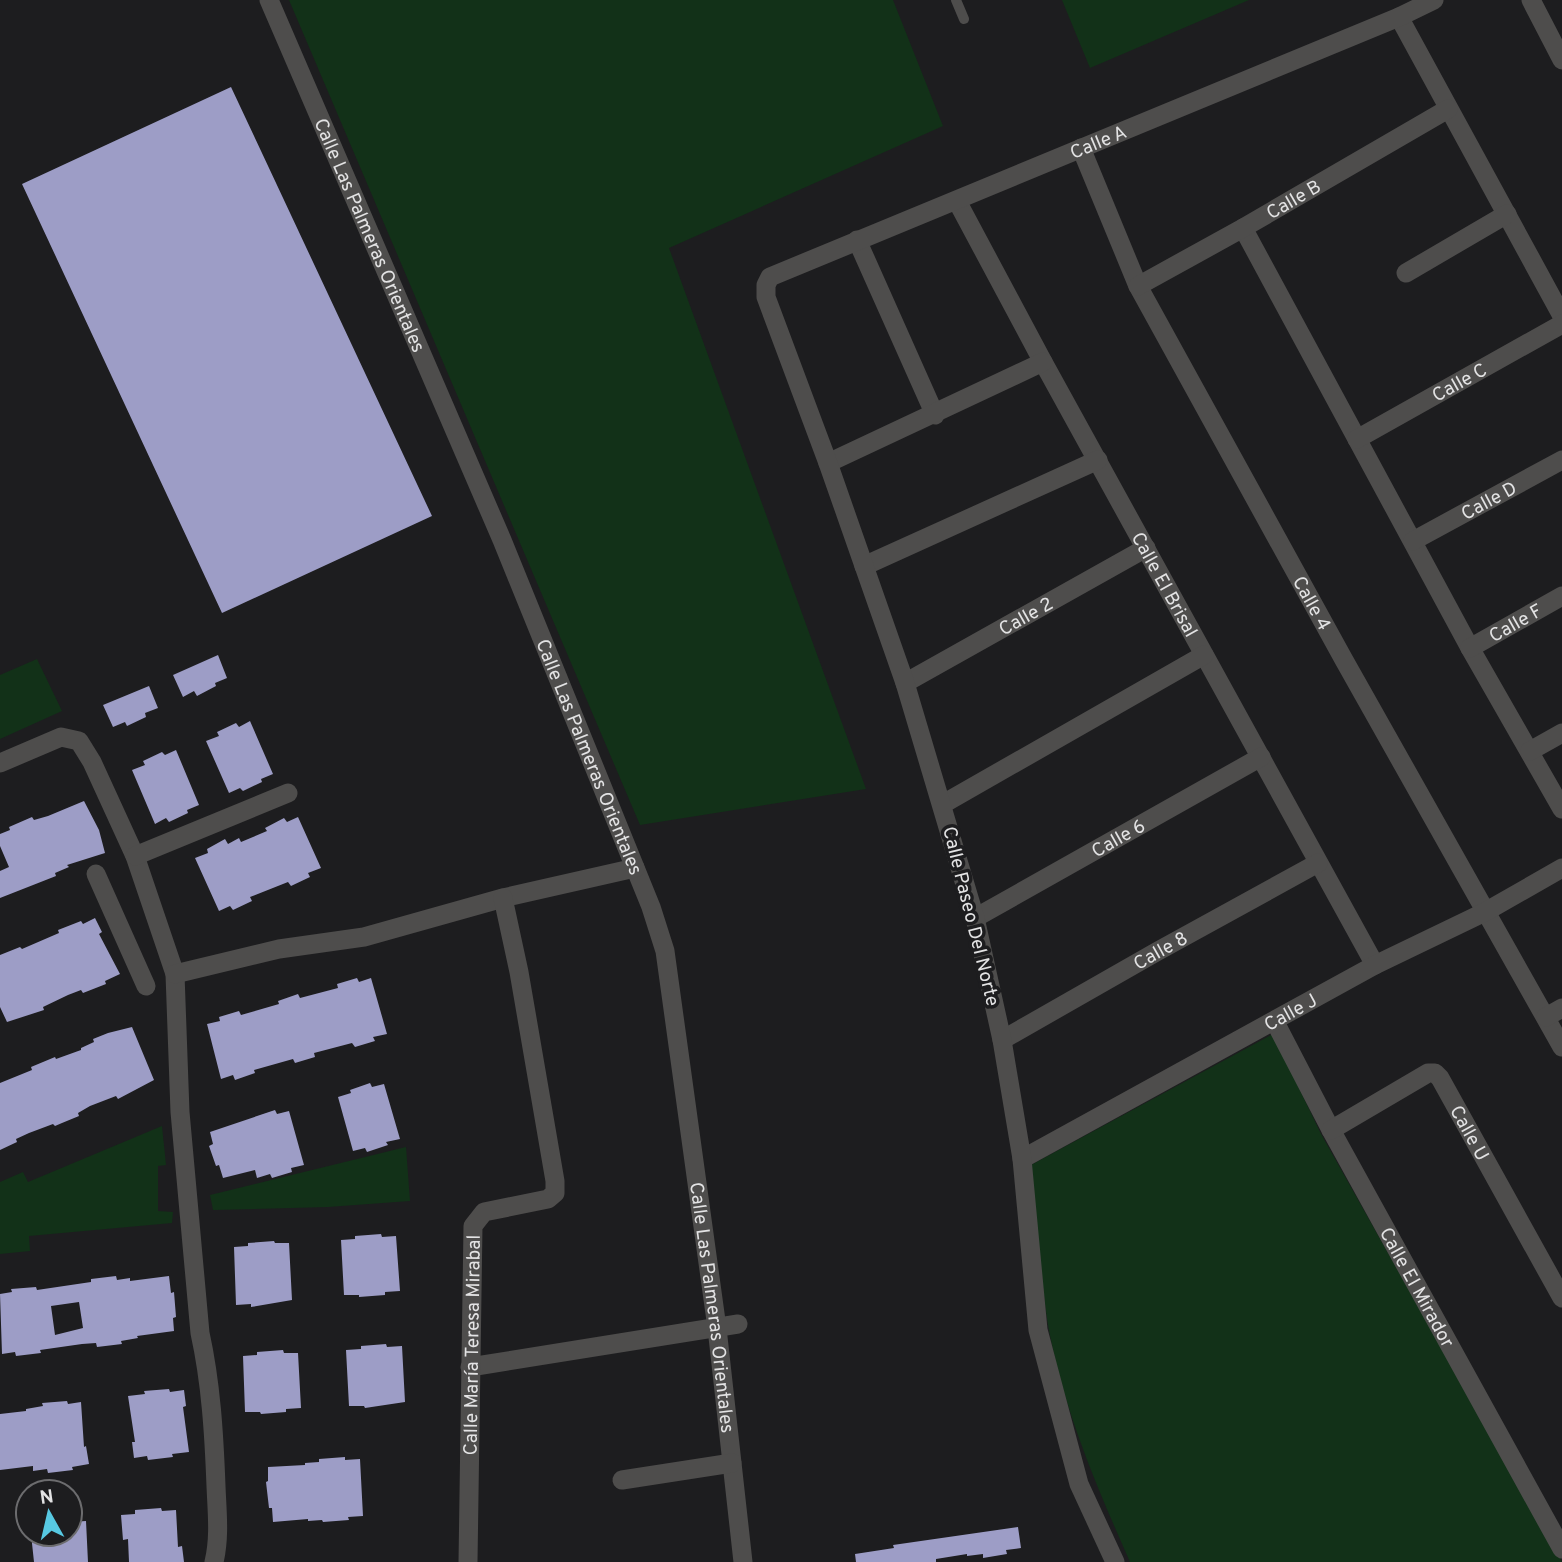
<svg xmlns="http://www.w3.org/2000/svg" width="1562" height="1562" font-family="Overpass,sans-serif">
<style>
.green{fill:#123118}
.building{fill:#9d9dc6;fill-rule:evenodd}
.lines{fill:none;stroke-linecap:round;stroke-linejoin:round}
.service{stroke:#4e4d4c;stroke-width:10}
.minor{stroke:#4e4d4c;stroke-width:19}
.labels{text-anchor:middle;stroke-width:7;stroke-linejoin:round;paint-order:stroke}
.street-label{font-size:19px;fill:#e3e3e4;stroke:#1d1d1f}
</style>
<rect width="100%" height="100%" fill="#1d1d1f"/>
<path class="green" d="M289,0H893L943,126L669,248L866,789L640,825Z
M1062,0H1249L1090,68Z
M37,659L62,711L0,739V675Z
M1273,1034L1321,1134L1562,1562H1130C1096,1485 1063,1408 1048,1325C1040,1272 1037,1218 1031,1165Z
M162,1126L166,1165L158,1166V1211L173,1212L172,1223L29,1236L30,1251L0,1254V1182L23,1172L28,1182Z
M406,1147L410,1201L328,1207L213,1210L210,1195Z"/>
<path class="building" d="M231,87L432,516L222,613L22,184Z
M218,655L227,678L215,683L216,686L197,696L194,691L183,697L173,675Z
M149,686L158,708L145,713L146,717L127,726L125,722L113,727L103,705Z
M250,721L273,774L261,779L262,782L243,791L240,788L229,793L206,741L219,736L217,732L236,723L239,727Z
M176,750L199,805L187,810L188,813L169,822L166,818L155,824L132,770L145,765L143,761L162,752L165,755Z
M84,801L99,830L105,853L67,865L69,867L55,873L56,876L0,898V871L9,867L0,846V834L10,830L9,827L32,817L34,820L48,816Z
M298,817L321,868L308,873L310,877L291,886L288,882L250,897L252,901L233,910L230,906L219,911L195,858L208,853L207,849L225,839L228,844L239,838L241,842L267,831L265,828L284,818L287,822Z
M95,918L102,932L99,934L120,974L105,981L106,984L83,993L81,990L68,995L43,1007L44,1010L7,1022L0,1007V955L20,947L22,949L59,933L58,930L81,921L83,924Z
M357,978L359,982L371,978L387,1034L373,1037L375,1041L355,1047L352,1043L314,1053L315,1057L295,1063L293,1059L254,1070L255,1073L235,1080L233,1075L221,1079L207,1024L220,1021L219,1017L239,1011L241,1015L279,1004L278,1001L298,994L300,998L338,988L337,984Z
M132,1027L154,1080L118,1099L116,1096L90,1106L78,1113L79,1116L62,1123L55,1126L53,1124L29,1133L16,1139L17,1142L0,1150V1083L32,1070L31,1067L55,1057L56,1059L81,1050V1048L94,1042L93,1039L108,1033Z
M370,1083L372,1087L384,1084L400,1139L386,1142L388,1145L367,1152L365,1148L353,1151L338,1097L351,1093L350,1090Z
M275,1110L277,1114L289,1111L304,1165L291,1168L292,1172L272,1178L270,1174L257,1178L255,1170L223,1178L219,1165L216,1166L209,1146L213,1144L210,1132Z
M381,1234L382,1237L396,1236L400,1291L385,1292V1295L359,1297V1295H344L341,1240L355,1239V1236Z
M274,1241L275,1243H289L292,1300L251,1307V1304L236,1305L234,1247L248,1246V1243Z
M116,1276L117,1280L130,1278V1281L169,1276L171,1293L174,1292L176,1317L173,1318L174,1331L137,1336L138,1338L121,1341L122,1344L97,1347L96,1343L82,1344L40,1350L41,1353L16,1356L15,1352L2,1354L0,1294L12,1292L11,1289L36,1287L37,1290L91,1282V1279ZM79,1302L83,1328L55,1335L51,1306Z
M386,1344L387,1347L402,1346L405,1402L365,1408L364,1406H349L346,1350L361,1349V1346Z
M283,1350L284,1353H298L301,1408L286,1409V1412L261,1414L260,1412H245L243,1356L257,1355V1352Z
M169,1389L170,1392L184,1390L186,1406L183,1407L189,1452L172,1454L173,1457L148,1460L147,1456L134,1458L132,1442H135L128,1396L145,1394L144,1391Z
M67,1401L68,1404L81,1402L84,1447L86,1446L89,1464L72,1467L73,1470L48,1473L47,1469L33,1471V1466L0,1470V1414L26,1411V1409L43,1406L42,1403Z
M345,1457V1460L360,1459L363,1516L348,1517L349,1520L323,1522L322,1520L308,1521V1519L273,1522L272,1508H269L266,1482L268,1481V1467L305,1465V1463L319,1462V1459Z
M161,1508L162,1511L176,1510L178,1547L182,1546L184,1562H129L128,1539L123,1540L121,1515L135,1514V1510Z
M86,1521L88,1562H34L31,1534H70V1522Z
M1018,1527L1021,1548L1006,1550L1007,1554L983,1558V1554L967,1556V1554L936,1559V1562H856L855,1554L894,1548L893,1545Z"/>
<g class="lines">
<path class="service" d="M956,0L964,19"/>
<g class="minor">
<path id="s1" d="M269,0L502,540L651,907L665,951L717,1328L743,1562"/>
<path d="M1531,0L1562,60"/>
<path d="M1399,17L1562,316"/>
<path id="s2" d="M1081,148L1138,286L1344,660L1562,1047"/>
<path id="s3" d="M957,201L1043,362L1375,965"/>
<path d="M1243,228L1470,648L1562,809"/>
<path d="M857,240L935,415"/>
<path d="M1406,273L1507,214"/>
<path id="s4" d="M1138,286L1243,228L1448,109"/>
<path id="s5" d="M1357,439L1562,324"/>
<path d="M828,463L1043,362"/>
<path id="s6" d="M1413,541L1562,460"/>
<path d="M864,566L1098,460"/>
<path id="s7" d="M1470,648L1562,596"/>
<path id="s8" d="M905,683L1146,548"/>
<path d="M1530,751L1562,733"/>
<path d="M0,763L61,737L79,741L92,762L135,856L175,974L180,1112L200,1333C211,1383 214,1434 216,1486C217,1512 220,1537 214,1562"/>
<path d="M943,804L1204,655"/>
<path d="M135,856L288,793"/>
<path d="M96,874L146,986"/>
<path id="s9" d="M975,918L1261,757"/>
<path d="M175,974L279,949L364,937L503,898L635,868"/>
<path d="M1546,1017L1562,1008"/>
<path id="s10" d="M1275,1022L1331,1130L1562,1549"/>
<path id="s11" d="M1002,1040L1158,951L1318,863"/>
<path id="s12" d="M1331,1130L1428,1073H1435L1440,1078L1562,1298"/>
<path id="s13" d="M1022,1159L1375,965L1485,912L1562,868"/>
<path d="M470,1367L738,1324"/>
<path d="M622,1480L732,1463"/>
<path id="s14" d="M468,1562L473,1226L484,1212L548,1199L555,1193V1181L519,972L503,898"/>
<path id="s15" d="M1115,1562L1079,1484L1038,1330L1022,1159L1002,1040L975,918L905,683L828,463L766,297V285L770,277L1399,17L1434,0"/>
</g>
</g>
<g class="labels">
<g class="street-label">
<text dy="7" stroke="none"><textPath href="#s15" startOffset="1694">Calle A</textPath></text>
<text dy="7" stroke="none"><textPath href="#s4" startOffset="178">Calle B</textPath></text>
<text dy="7" stroke="none"><textPath href="#s1" startOffset="256">Calle Las Palmeras Orientales</textPath></text>
<text dy="7" stroke="none"><textPath href="#s5" startOffset="117">Calle C</textPath></text>
<text dy="7" stroke="none"><textPath href="#s6" startOffset="86">Calle D</textPath></text>
<text dy="7" stroke="none"><textPath href="#s3" startOffset="436">Calle El Brisal</textPath></text>
<text dy="7" stroke="none"><textPath href="#s2" startOffset="511">Calle 4</textPath></text>
<text dy="7" stroke="none"><textPath href="#s8" startOffset="138">Calle 2</textPath></text>
<text dy="7" stroke="none"><textPath href="#s7" startOffset="52">Calle F</textPath></text>
<text dy="7" stroke="none"><textPath href="#s1" startOffset="822">Calle Las Palmeras Orientales</textPath></text>
<text dy="7" stroke="none"><textPath href="#s9" startOffset="164">Calle 6</textPath></text>
<text transform="translate(972 916) rotate(76)" y="7">Calle Paseo Del Norte</text>
<text dy="7" stroke="none"><textPath href="#s11" startOffset="182">Calle 8</textPath></text>
<text dy="7" stroke="none"><textPath href="#s13" startOffset="306">Calle J</textPath></text>
<text dy="7" stroke="none"><textPath href="#s12" startOffset="189">Calle U</textPath></text>
<text dy="7" stroke="none"><textPath href="#s10" startOffset="301">Calle El Mirador</textPath></text>
<text dy="7" stroke="none"><textPath href="#s1" startOffset="1390">Calle Las Palmeras Orientales</textPath></text>
<text dy="7" stroke="none"><textPath href="#s14" startOffset="217">Calle María Teresa Mirabal</textPath></text>
</g>
</g>
<g transform="translate(49 1513) rotate(352)"><circle r="33" fill="#1d1d1f" stroke="#6c6c6e" stroke-width="2"/>
<path d="M0-5L12 26L0 18L-12 26Z" fill="#57c9e2"/>
<text y="-10" font-size="19" font-weight="bold" text-anchor="middle" fill="#e3e3e4">N</text>
</g>
</svg>
